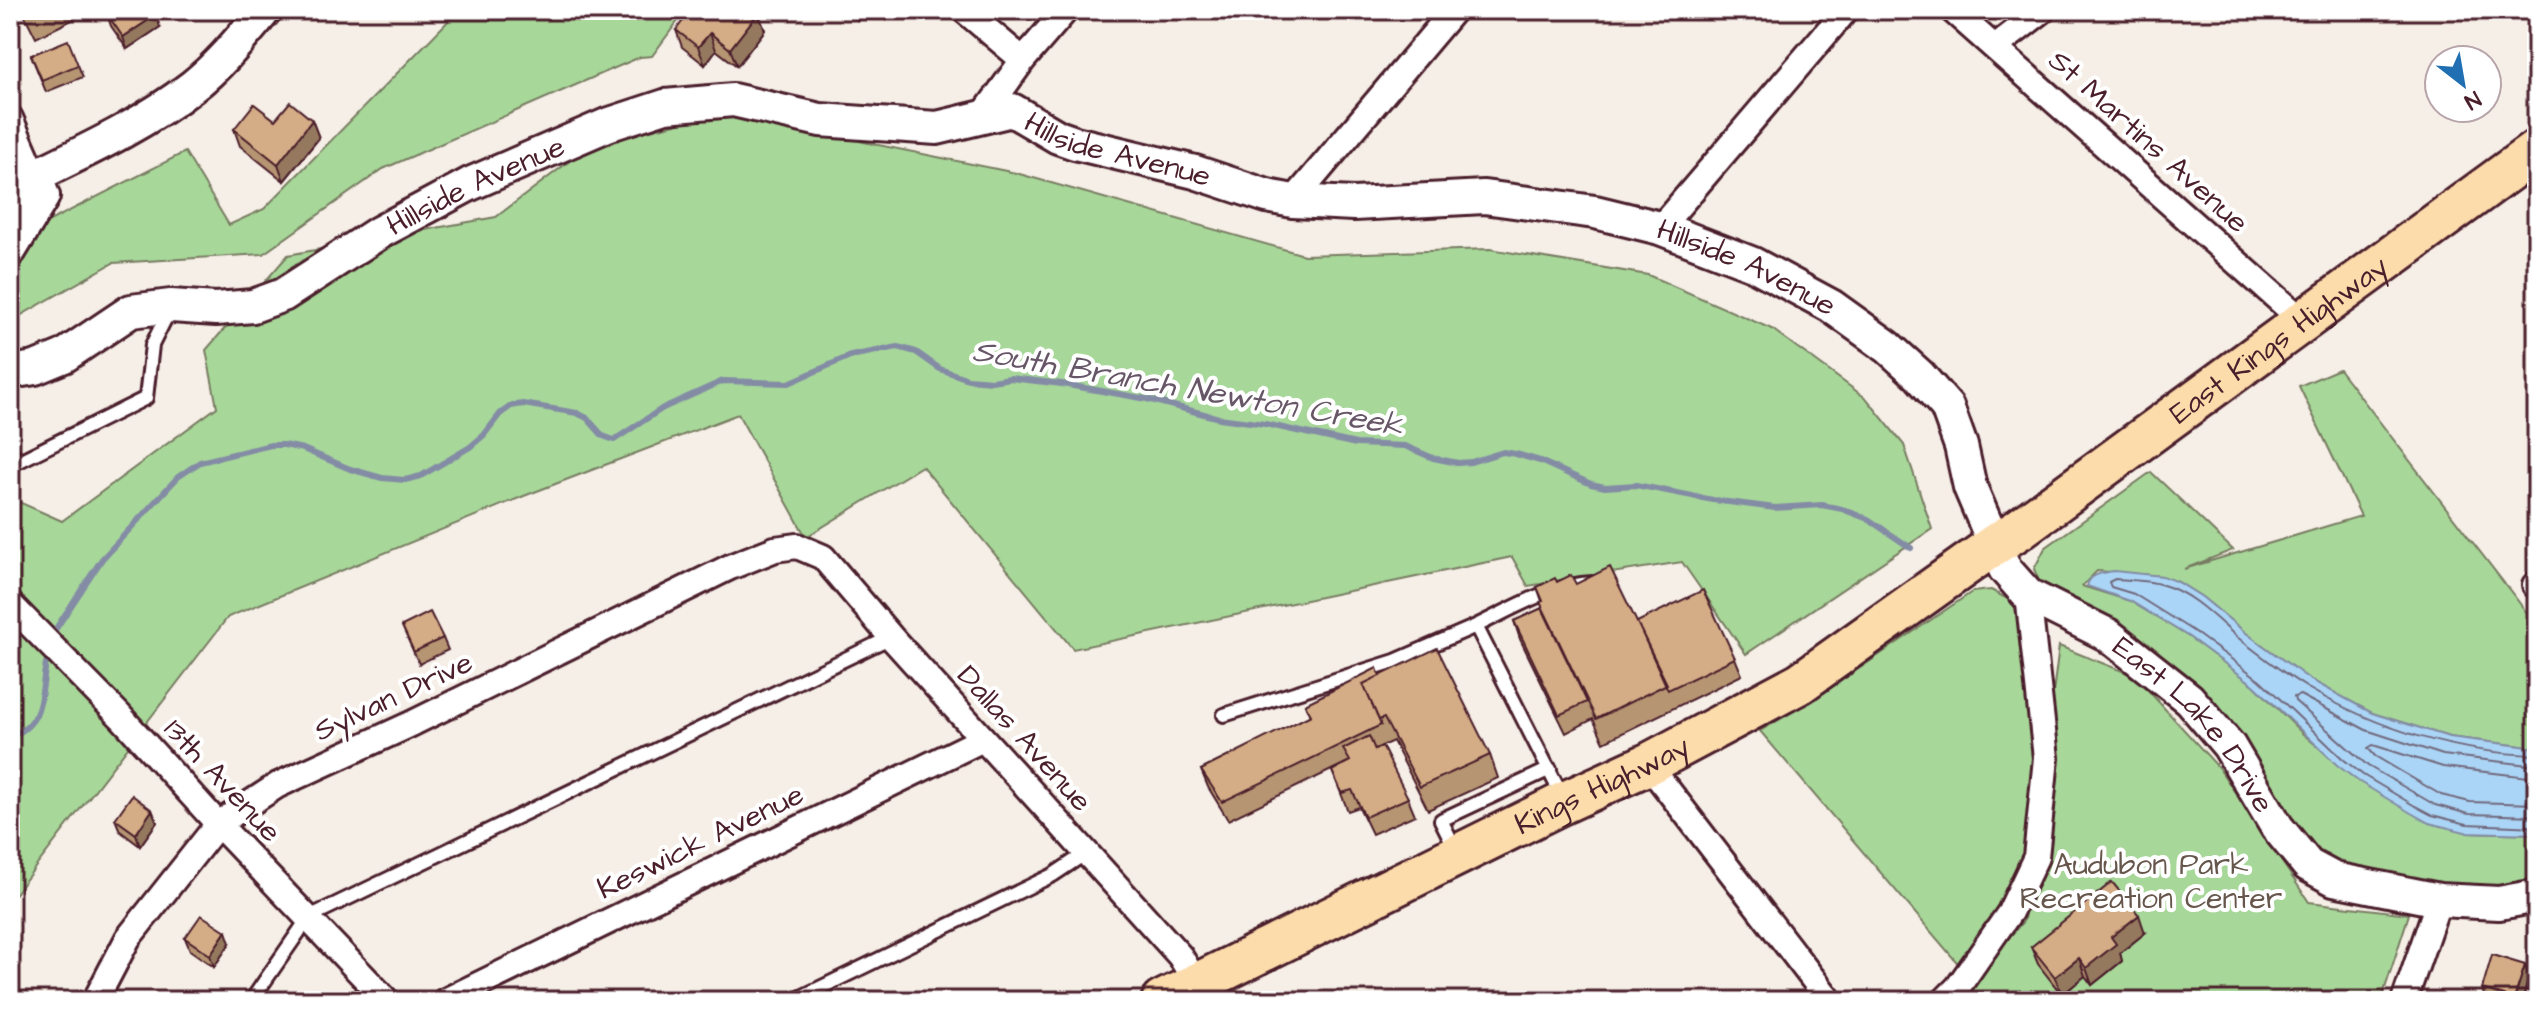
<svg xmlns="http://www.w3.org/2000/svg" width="2547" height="1011" font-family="'Architects Daughter',sans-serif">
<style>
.green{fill:#a7d899;stroke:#787c62;stroke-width:2}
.water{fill:#abd5f6;stroke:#848ca5;stroke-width:2}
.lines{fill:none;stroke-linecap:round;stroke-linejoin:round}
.shore{stroke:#71687c;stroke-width:2}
.stream{stroke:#848ca5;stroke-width:6}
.service-casing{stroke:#4a1f2b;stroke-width:18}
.minor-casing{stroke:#4a1f2b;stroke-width:30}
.tertiary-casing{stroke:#4a1f2b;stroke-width:38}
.primary-casing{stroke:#4a1f2b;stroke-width:46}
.service{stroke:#fff;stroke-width:12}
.minor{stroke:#fff;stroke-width:24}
.tertiary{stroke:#fff;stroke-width:32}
.primary{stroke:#fddcac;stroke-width:40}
.wall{fill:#b69573;stroke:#4a1f2b;stroke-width:2}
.shaded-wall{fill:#94795e;stroke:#4a1f2b;stroke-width:2}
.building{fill:#d4ad86;stroke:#4a1f2b;stroke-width:2}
.labels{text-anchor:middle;stroke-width:8;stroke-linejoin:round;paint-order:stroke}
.street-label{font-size:30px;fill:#4a1f2b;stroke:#fff}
.park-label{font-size:30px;fill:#66564c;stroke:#fff}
.water-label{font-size:32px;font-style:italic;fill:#675668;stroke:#fff}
</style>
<rect width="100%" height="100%" fill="#f6efe7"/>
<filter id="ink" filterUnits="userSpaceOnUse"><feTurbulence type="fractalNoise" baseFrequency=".0125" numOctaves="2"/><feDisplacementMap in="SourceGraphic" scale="16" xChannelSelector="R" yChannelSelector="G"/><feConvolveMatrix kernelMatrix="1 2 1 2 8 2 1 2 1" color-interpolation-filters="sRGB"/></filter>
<g filter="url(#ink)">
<path class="green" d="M459,10H686L652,56L640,57L383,169L263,254L113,263L16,318L10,319V241L185,152L229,225L264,209Z
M721,113L1016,173L1304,255L1490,249L1648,275L1772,329L1867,399L1904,445L1932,529L1746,654L1682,562L1528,586L1512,557L1073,649L922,466L806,537L738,414L524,496L228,617L10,900V498L62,521L217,407L206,350L288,255L496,217L592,144Z
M2339,369L2528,614L2537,609V748L2449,737L2372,713L2309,679L2246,633L2202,597L2178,582L2162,576L2097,571L2082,586L2130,601L2189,637L2254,685L2303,734L2358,781L2465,832L2537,834V889L2499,895L2311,860L2231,740L2044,593L2034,569L2045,548L2151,472L2233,550L2184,569L2361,516L2299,386Z
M1991,590L2015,603L2028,662L2038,754L2026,854L2003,909L1960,966L1760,731L1813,700L1972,592Z
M2059,646L2135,676L2218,767L2309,902L2409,914L2381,1001H1955L2024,920Z"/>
<path class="water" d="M2114,571L2162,576L2178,582L2202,597L2246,633L2309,679L2372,713L2449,737L2537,748V834L2465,832L2429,823L2411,813L2358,781L2337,765L2254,685L2189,637L2130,601L2087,586C2089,574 2103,573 2114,571Z"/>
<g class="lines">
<path class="shore" d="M2537,755C2453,753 2378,729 2306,687C2283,673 2259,654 2237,637C2215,618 2192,593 2163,585C2148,580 2130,580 2115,579L2109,582L2111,587L2134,594L2193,631L2260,680L2343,759L2363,775L2415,806L2432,815L2467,824L2537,827
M2537,766L2443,755L2366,730L2300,695L2294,697L2295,701L2368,766L2435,805L2469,814L2537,816
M2537,778L2443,767L2373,745L2368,748L2375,756L2441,795L2470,802L2537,804"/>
<path class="stream" d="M55,630L102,559L178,477L200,462L271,445H284L303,449L350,469L382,478L405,480L421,476L470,447L484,435L500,414L511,406L523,404L577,413L587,418L603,436L614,440L663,408L723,381L789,383L850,356L898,347L916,352L940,369L968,379L992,381L1010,378L1062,384L1147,399L1219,418L1265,424L1356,444L1405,446L1433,458L1458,463L1471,462L1503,452L1516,454L1540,461L1591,484L1605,487L1636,485L1713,500L1775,508L1822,505L1842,509L1868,519L1911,548
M10,737C45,723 40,696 46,663"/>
<defs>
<path id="service" d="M10,450L19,461L146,398L152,345L170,309
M1476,626C1512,609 1552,584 1592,583
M1224,715L1395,661L1476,626L1562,796
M1456,850L1441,820L1550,769
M251,1001L309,917L891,637
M793,1001L1053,875L1086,853"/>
<path id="minor" d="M964,10L1023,60
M1952,10L2303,321
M1995,47L2043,10
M10,118L35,176
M981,118L1023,60L1066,10
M1293,201L1454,10
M1660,228L1846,10
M2535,585L2537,583
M10,604L121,717L218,824L387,1001
M1648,764L1830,1001
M95,1001L128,938L218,824L278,785L409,725L730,567L775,549L797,546L823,557L891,637L1180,956L1197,984
M445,1001L983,739
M1944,1001L1958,987L2010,912L2036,857L2046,758L2028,595
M2404,1001L2439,900"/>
<g id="tertiary">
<path d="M10,188C72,157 138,129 193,86C220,65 243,36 265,10"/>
<path d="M10,250L43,196L35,176"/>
<path id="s1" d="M10,372L35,368L64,356L131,311L171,306L216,309L253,306L283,295L380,232L470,184L607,125L665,106L733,100L820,120L937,128L1012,110L1058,137L1075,143L1195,172L1267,196L1293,201L1354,204L1484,197L1595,212L1660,228L1753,264L1831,306L1888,347L1919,375L1947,407L1961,446L1970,487L2005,569L2028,595L2108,635L2189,699L2229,746L2277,827L2308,865L2334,879L2439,900L2499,903L2537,896"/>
</g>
<g id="primary">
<path id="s2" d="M1162,1001L1565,802L1648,764L1800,683L1994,545L2018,530L2537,150"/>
</g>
</defs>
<use href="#service" class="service-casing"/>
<use href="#minor" class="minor-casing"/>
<use href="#tertiary" class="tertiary-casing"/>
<use href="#primary" class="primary-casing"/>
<use href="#service" class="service"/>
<use href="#minor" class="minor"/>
<use href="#tertiary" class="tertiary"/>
<use href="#primary" class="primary"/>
</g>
<path class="wall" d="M22,10H92L36,38Z
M846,10H866L858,20Z
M758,13L765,30L737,66L716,50L705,65L682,47L676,30Z
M107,14L160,27L127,49L111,26Z
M31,55L78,65L83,77L46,92Z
M275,120H312L319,138L284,181L240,146L234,129Z
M1557,582L1576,584L1637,622L1735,658L1742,675L1604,742L1593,719L1566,733L1520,639L1514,621L1542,608V601L1537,587Z
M402,626L443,638L448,650L419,664Z
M1380,676L1490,755L1498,778L1428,810L1393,741L1375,749L1408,798L1415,815L1372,834L1359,807L1348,811L1332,771L1348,762L1228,820L1208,787L1201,770L1310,716L1305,704Z
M152,810L157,822L140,846L120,831L115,819Z
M2145,933L2120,953L2122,961L2092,985L2085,976L2062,995L2038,964L2031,947Z
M185,938L230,943L214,967L190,950Z
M2525,965L2529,977L2522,1001H2486L2482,989Z"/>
<path class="shaded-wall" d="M854,10H866L858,20Z
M758,13L765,30L737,66L730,49Z
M156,15L160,27L127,49L123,37Z
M710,33L716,50L705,65L698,47Z
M312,120L319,138L284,181L278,164Z
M152,810L157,822L140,846L136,834Z
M2139,915L2145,933L2120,953L2122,961L2092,985L2086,968L2111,937Z
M226,931L230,943L214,967L210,955Z
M2079,958L2085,976L2062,995L2055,977Z
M2525,965L2529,977L2522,1001H2515L2514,999Z"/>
<path class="building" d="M25,10H37L28,14Z
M113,10H152L156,15L123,37L107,14Z
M691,10H755L758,13L730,49L710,33L698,47L676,30Z
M68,40L78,65L42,80L31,55Z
M290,102L312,120L278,164L234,129L254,104L275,120Z
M1610,567L1667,684L1596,719L1540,602L1543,601L1537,587L1555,578L1557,582L1571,575L1576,584Z
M1703,590L1735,658L1668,690L1637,622Z
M1542,608L1587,702L1559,715L1514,621Z
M430,612L443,638L414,652L402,626Z
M1437,648L1490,755L1420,787L1384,718L1379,720L1363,684Z
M1377,668L1380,676L1363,684L1381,725L1222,802L1201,770L1311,715L1305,704Z
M1369,736L1375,750L1382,746L1408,798L1365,817L1352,790L1342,793L1332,771L1350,761L1343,749Z
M132,795L152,810L136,834L115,819Z
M2112,882L2139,915L2111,937L2116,944L2086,968L2079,958L2055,977L2031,947Z
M201,915L226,931L210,955L185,938Z
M2492,955L2525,965L2514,999L2482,989Z"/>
</g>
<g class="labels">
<g class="street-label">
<text transform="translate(2149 141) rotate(42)" y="10">St Martins Avenue</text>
<text dy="10" stroke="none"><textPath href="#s1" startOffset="1186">Hillside Avenue</textPath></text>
<text dy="10" stroke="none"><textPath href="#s1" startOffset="514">Hillside Avenue</textPath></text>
<text dy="10" stroke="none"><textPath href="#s1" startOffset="1834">Hillside Avenue</textPath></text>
<text dy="10" stroke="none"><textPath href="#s2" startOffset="1302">East Kings Highway</textPath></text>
<text transform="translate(393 696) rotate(-25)" y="10">Sylvan Drive</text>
<text dy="10" stroke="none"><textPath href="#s1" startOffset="2504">East Lake Drive</textPath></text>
<text transform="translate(1025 738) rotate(48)" y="10">Dallas Avenue</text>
<text transform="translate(223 780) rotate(47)" y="10">13th Avenue</text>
<text dy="10" stroke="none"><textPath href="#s2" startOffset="490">Kings Highway</textPath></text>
<text transform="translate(700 841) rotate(-26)" y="10">Keswick Avenue</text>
</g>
<g class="park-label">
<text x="2151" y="874">Audubon Park<tspan x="2151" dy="34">Recreation Center</tspan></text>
</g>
<g class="water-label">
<text transform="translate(1188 387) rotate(10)" y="11">South Branch Newton Creek</text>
</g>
</g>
<rect width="2547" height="1011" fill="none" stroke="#fff" stroke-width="40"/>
<rect x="20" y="20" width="2507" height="971" fill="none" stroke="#4a1f2b" stroke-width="3" filter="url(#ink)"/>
<g transform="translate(2463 84) rotate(149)"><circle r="38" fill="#ffffff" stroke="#b7a5aa" stroke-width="2"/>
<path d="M0-6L14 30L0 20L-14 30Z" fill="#1f6fb2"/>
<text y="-12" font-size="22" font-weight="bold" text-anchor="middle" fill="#4a1f2b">N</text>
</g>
</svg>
